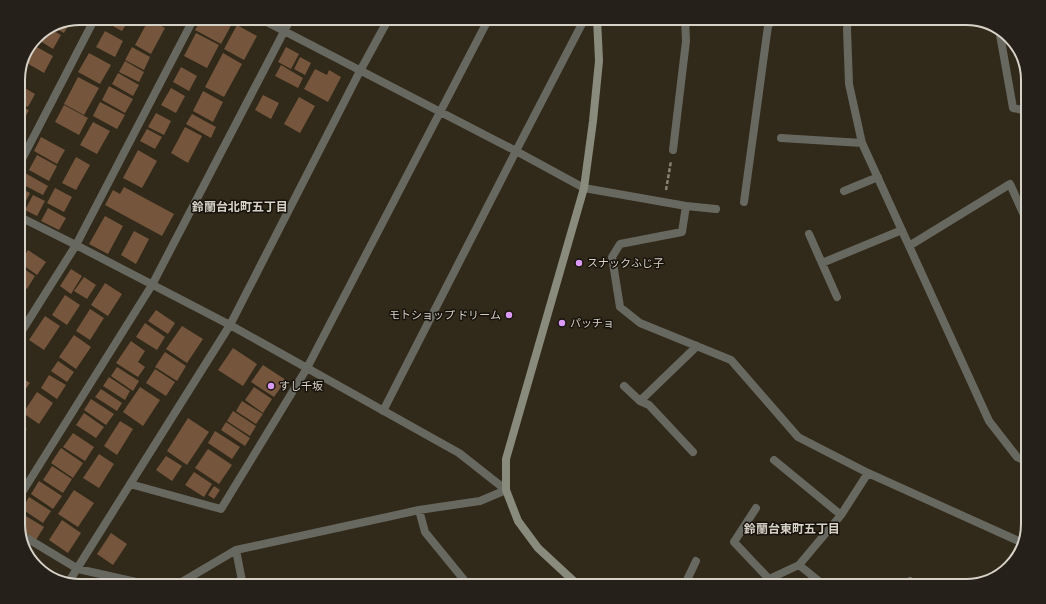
<svg xmlns="http://www.w3.org/2000/svg" width="1046" height="604" font-family="Barlow,'Noto Sans JP',sans-serif">
<style>
.building{fill:#75563d}
.lines{fill:none;stroke-linecap:round;stroke-linejoin:round}
.path{stroke:#898276;stroke-width:2.5;stroke-dasharray:4 2;stroke-linecap:butt}
.street{stroke:#676860;stroke-width:8}
.secondary{stroke:#898b7d;stroke-width:8}
.poi-dot{fill:#da9af6;stroke:#16120b;stroke-width:1.5}
.labels{text-anchor:middle;stroke-width:3;stroke-linejoin:round;paint-order:stroke}
.poi-label{font-size:11px;fill:#d7d2c8;stroke:#16120b;text-anchor:start}
.neighbourhood-label{font-size:12px;font-weight:bold;fill:#d7d2c8;stroke:#16120b}
.rim{fill:none;stroke:#d7d2c8;stroke-width:2}
</style>
<rect width="100%" height="100%" fill="#312919"/>
<path class="building" d="M110,18H130L122,31L107,23Z
M158,18H172L169,24Z
M202,18H230L234,20L221,44L195,30Z
M149,19L165,28L151,54L135,45Z
M70,22L64,33L55,28Z
M237,25L257,36L244,60L224,49Z
M52,30L61,35L53,49L37,39L39,35Z
M105,31L123,41L115,57L96,47Z
M196,33L219,45L207,68L184,56Z
M33,45L53,56L44,73L25,62Z
M132,47L150,57L144,70L125,60Z
M286,47L299,54L291,69L278,62Z
M89,53L111,65L100,84L78,72Z
M223,53L242,64L224,97L205,87Z
M300,57L311,63L305,75L294,69Z
M125,61L144,72L139,82L119,72Z
M281,65L303,78L298,88L275,76Z
M181,67L197,76L189,91L173,82Z
M315,69L327,75L329,70L341,77L328,102L304,89Z
M118,73L139,85L133,96L112,84Z
M78,77L99,88L84,115L64,104Z
M18,84L35,94L28,107L18,102Z
M109,86L133,99L125,113L102,100Z
M171,88L185,96L176,113L161,105Z
M203,91L223,102L213,122L193,111Z
M263,95L279,103L271,119L255,110Z
M299,97L315,106L300,133L284,124Z
M100,102L125,115L117,129L93,116Z
M18,105L29,110L21,125L18,123Z
M64,105L88,118L79,135L55,122Z
M156,113L171,121L164,135L148,127Z
M192,114L216,127L211,138L186,124Z
M93,122L110,131L97,154L80,145Z
M185,127L202,136L188,163L171,153Z
M147,129L162,137L155,149L140,141Z
M41,137L65,150L57,164L34,151Z
M138,150L157,161L142,188L123,178Z
M37,155L57,166L49,181L29,170Z
M76,157L90,165L76,190L62,183Z
M25,173L48,186L43,195L20,183Z
M18,187L30,193L24,205L18,202Z
M124,187L174,214L162,236L105,205L113,190L120,194Z
M55,188L72,197L64,212L47,203Z
M33,195L45,201L37,216L25,210Z
M48,208L66,218L59,230L41,221Z
M105,216L123,226L108,254L89,244Z
M134,231L149,239L136,264L121,255Z
M28,250L46,262L37,275L20,263Z
M18,265L35,276L27,289L18,283Z
M71,269L82,276L71,294L60,286Z
M84,277L96,285L87,299L74,291Z
M105,283L122,294L108,316L91,305Z
M65,295L80,305L67,325L52,315Z
M90,309L104,318L90,340L76,331Z
M156,310L175,323L168,334L148,321Z
M45,316L60,326L44,350L29,340Z
M145,323L165,337L157,350L136,337Z
M182,326L203,339L187,363L166,349Z
M74,335L91,347L76,369L59,357Z
M131,341L145,351L138,362L145,367L138,377L116,363Z
M233,348L257,364L243,386L218,370Z
M165,352L186,366L177,381L155,367Z
M58,361L74,372L67,382L51,371Z
M263,365L286,380L274,397L251,382Z
M117,367L139,381L133,391L111,376Z
M155,369L175,382L166,396L146,383Z
M18,375L30,383L24,391L18,387Z
M49,375L66,385L57,399L41,388Z
M109,377L130,391L125,400L103,386Z
M140,387L160,400L143,426L123,412Z
M254,387L272,399L263,413L245,400Z
M18,389L25,393L18,403Z
M101,389L122,403L117,411L95,397Z
M37,392L53,403L39,424L23,413Z
M91,399L114,414L106,425L84,410Z
M242,401L263,414L256,424L236,411Z
M233,411L256,426L250,436L227,421Z
M84,413L104,427L96,438L76,425Z
M188,418L209,432L187,465L167,451Z
M120,421L133,429L117,455L104,446Z
M226,422L250,438L245,446L221,430Z
M18,424L27,429L18,442Z
M215,431L240,447L232,459L208,443Z
M73,433L94,447L85,461L63,447Z
M61,448L83,463L73,478L51,463Z
M208,449L232,465L219,484L195,468Z
M99,454L114,464L99,488L83,478Z
M166,456L182,466L172,481L156,470Z
M52,466L72,479L63,493L43,480Z
M194,472L212,484L204,497L185,485Z
M39,481L62,496L53,509L31,494Z
M214,486L220,490L214,499L208,495Z
M74,490L94,503L78,527L58,514Z
M29,497L51,511L43,523L22,509Z
M21,513L44,527L36,540L18,528V517Z
M62,520L81,533L68,553L49,540Z
M111,533L127,544L113,565L97,554Z"/>
<g class="lines">
<path class="path" d="M666,190L671,161"/>
<path class="street" d="M259,18L516,151L584,188L686,206L716,209
M848,18L847,29L849,84L862,143L989,421L1017,457L1028,462
M999,29L1013,108L1028,111
M781,138L862,143
M673,150L686,41L685,18
M18,167L95,18
M844,191L878,177
M744,202L768,26L774,18
M686,206L682,232L620,244L612,257L620,307L640,323L731,360L798,437L868,473L1023,543
M18,216L76,245L230,325L459,453L506,490L480,501L419,510L236,550L175,586
M809,234L837,297
M909,246L1010,184L1028,224
M822,263L902,230
M18,337L76,245L194,18
M624,386L640,401L649,405L693,452
M640,401L697,346
M383,411L516,151L585,18
M774,460L841,515
M130,484L221,509L307,368L489,18
M18,499L152,285L291,18
M756,508L734,542L769,579L799,565L841,515L868,473
M419,510L425,532L469,586
M20,534L78,569L154,586
M236,550L243,586
M799,565L825,586
M68,583L230,325L360,71L389,18
M693,586L687,580L696,561
M903,586L910,581"/>
<path class="secondary" d="M579,586L538,548L518,521L506,490V459L584,188L593,121L599,61L597,18"/>
</g>
<g class="poi-dot">
<circle cx="579" cy="263" r="4"/>
<circle cx="509" cy="315" r="4"/>
<circle cx="562" cy="323" r="4"/>
<circle cx="271" cy="386" r="4"/>
</g>
<g class="labels">
<g class="poi-label">
<text x="587" y="267">スナックふじ子</text>
<text x="501" y="319" text-anchor="end">モトショップ ドリーム</text>
<text x="570" y="327">パッチョ</text>
<text x="279" y="390">すし千坂</text>
</g>
<g class="neighbourhood-label">
<text x="240" y="211">鈴蘭台北町五丁目</text>
<text x="792" y="533">鈴蘭台東町五丁目</text>
</g>
</g>
<path d="M0 0H1046V604H0ZM80 25H966A55 55 0 0 1 1021 80V524A55 55 0 0 1 966 579H80A55 55 0 0 1 25 524V80A55 55 0 0 1 80 25Z" fill="#25211a" fill-rule="evenodd"/>
<path class="rim" d="M80 25H966A55 55 0 0 1 1021 80V524A55 55 0 0 1 966 579H80A55 55 0 0 1 25 524V80A55 55 0 0 1 80 25Z"/>
</svg>
